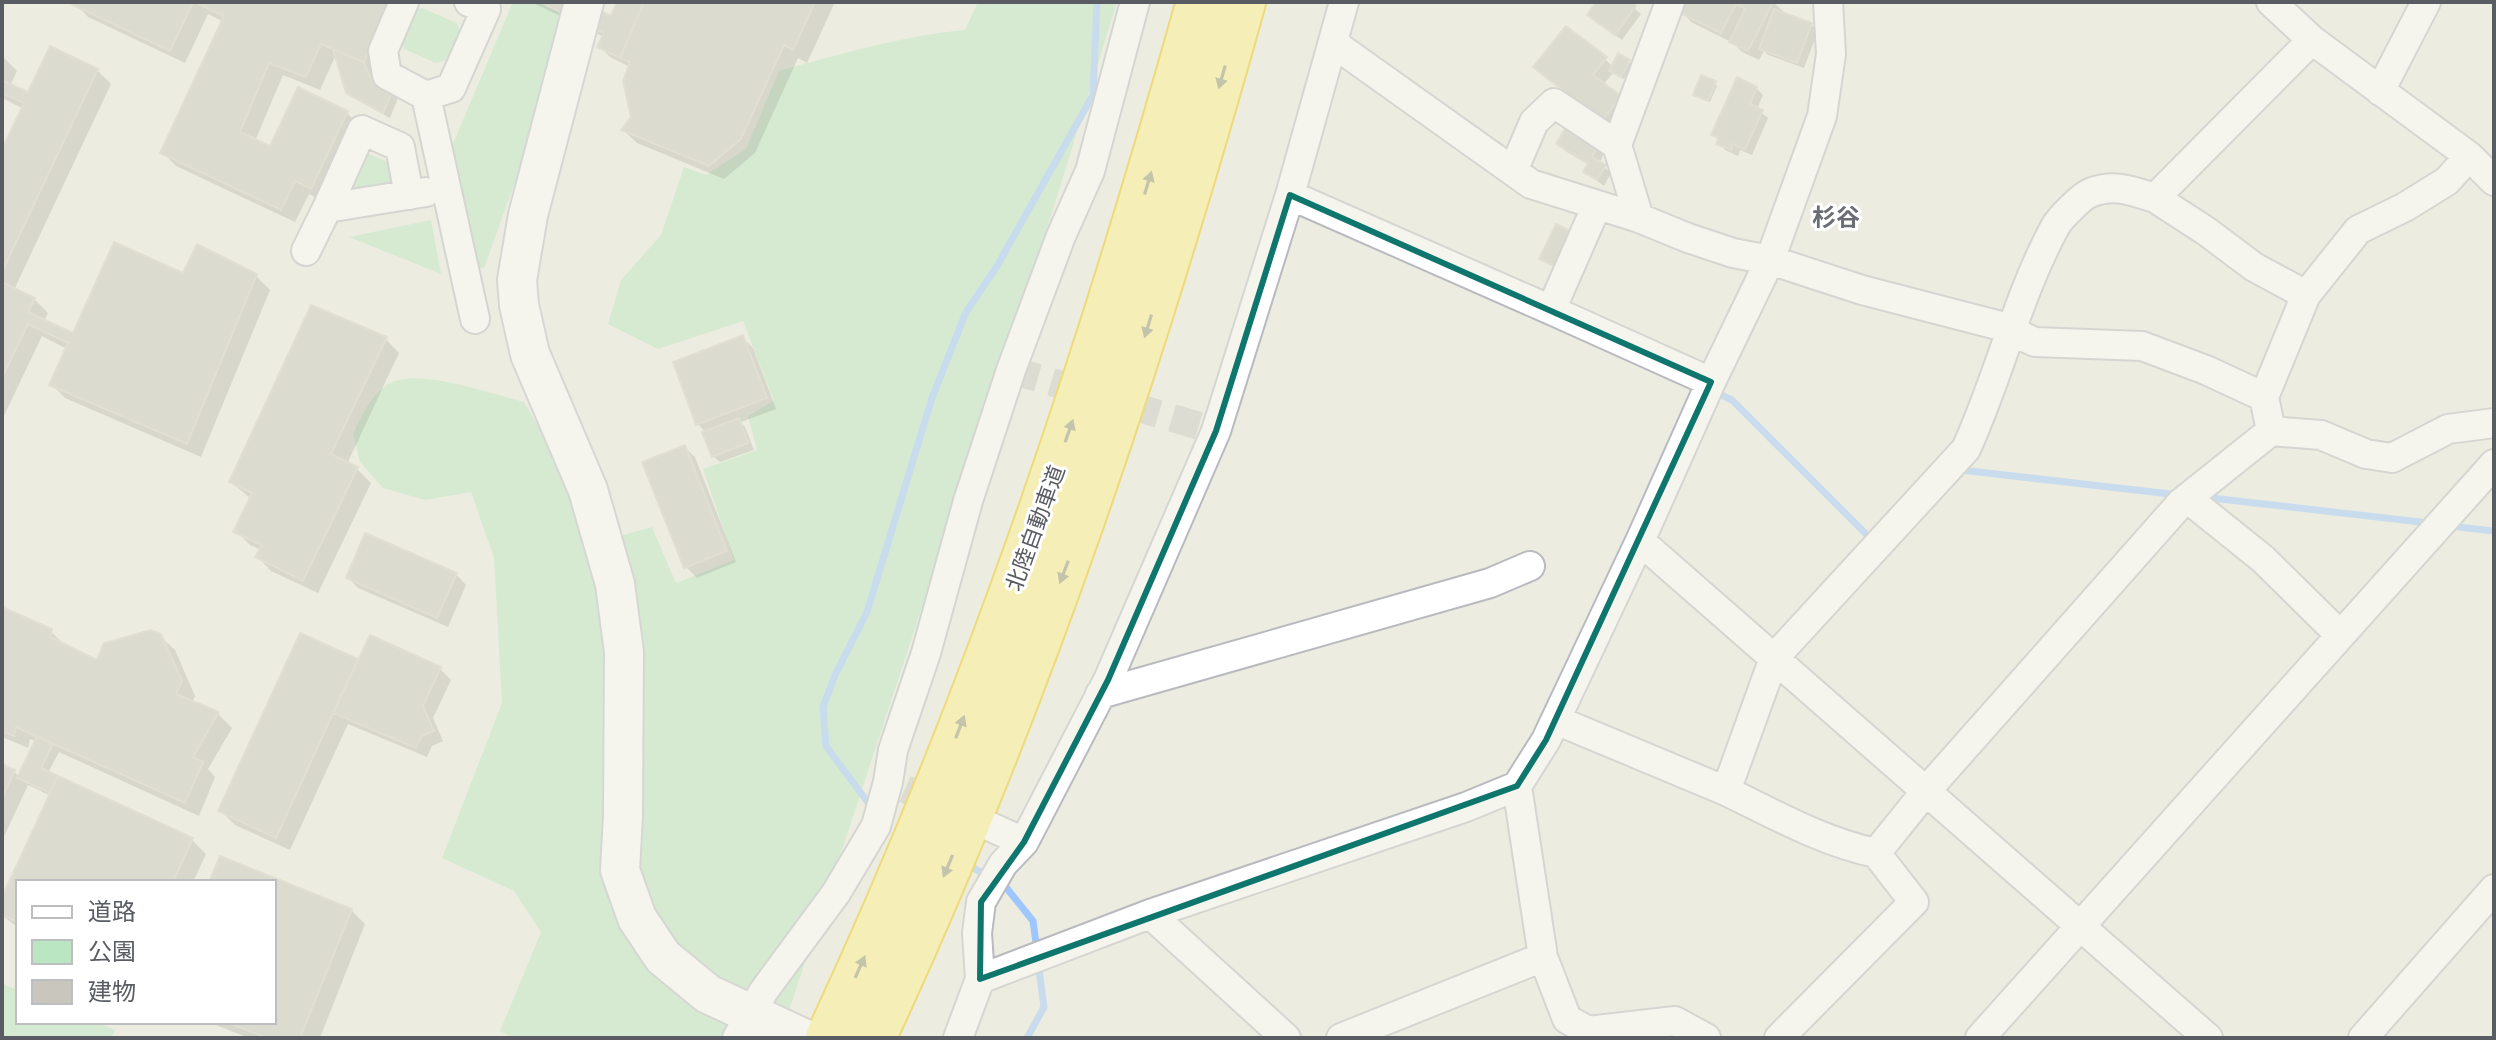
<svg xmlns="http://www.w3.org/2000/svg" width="2496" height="1040" font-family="'Space Grotesk','Noto Sans JP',sans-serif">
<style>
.green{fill:#bae6c1}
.shadow{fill:#0003}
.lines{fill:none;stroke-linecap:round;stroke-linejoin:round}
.stream{stroke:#9ec7ff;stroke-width:7}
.building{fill:#c8c6bd;stroke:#d2cebe;stroke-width:2}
.street-tunnel{stroke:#c8c8c0;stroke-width:28;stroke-dasharray:28 14;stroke-linecap:butt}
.street-casing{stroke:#b8bac0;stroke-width:32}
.secondary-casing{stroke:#bbbdc5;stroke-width:42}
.highway-casing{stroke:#edc300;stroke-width:48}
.street{stroke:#fff;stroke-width:28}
.secondary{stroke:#fff;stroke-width:38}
.highway{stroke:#fff185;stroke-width:44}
.oneway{fill:#93906e}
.marked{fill:none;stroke:#0f766e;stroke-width:6;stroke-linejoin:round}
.labels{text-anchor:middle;stroke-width:6;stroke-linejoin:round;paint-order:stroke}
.street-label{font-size:22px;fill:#595c62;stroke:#fff}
.neighbourhood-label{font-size:24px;font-weight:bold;fill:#6a6d74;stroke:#fff}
</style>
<rect width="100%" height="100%" fill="#edece0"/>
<path class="green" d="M513,2H565L526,152L484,268H478L452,146Z
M978,2H1117L1052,213L780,1038H513L500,1031L541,932L514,891L442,858L502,703L494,558L471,492L425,500L383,488L360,462L353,434C361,417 375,387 395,381C424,370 493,394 524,402L562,467L594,543L652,527L676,583L734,560L703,469L757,450L748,416L774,401L743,321L658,349L608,324L621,280L661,235L684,167L706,175L746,149L779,71C840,54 901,36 965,30Z
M422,8L457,23L461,34L448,60L436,63L404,49L400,38L412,12Z
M366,153L388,162L392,189L346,196Z
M431,220L441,274L349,237Z
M2,984L18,990V1022H96L115,1030L111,1038H2Z"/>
<path class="shadow" d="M74,2H408L379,74L371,71L375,82L392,91L398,98L390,118L355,99L348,92L338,58L335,57L320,90L283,75L255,141L271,149L347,113L361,127L325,202L309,194L295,222L176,166L162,152L224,22L208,14L185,63L88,17Z
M531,2H579L612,18L620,2H835L807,63L798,58L755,153L724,179L637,143L623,130L633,117L630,67L610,57L600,47L604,37Z
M1599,2H1627L1641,14L1622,40L1596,21Z
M1685,2H1773L1784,12L1783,14L1811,25L1818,31L1804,68L1768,55L1764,51L1759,60L1742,52L1733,43L1691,22L1681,11Z
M2,56L17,71L10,86L29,95L97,70L111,84L14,290L34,299L48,313L44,322L74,336L184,276H256L270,290L201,457L65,398L51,384L67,349L42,336L2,420V154L24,109L4,99L2,104Z
M1605,59L1613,67L1629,62L1632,64L1624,79L1613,73L1603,85L1630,108L1613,130L1536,67Z
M1714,83L1717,86L1710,102L1698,97Z
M1756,88L1763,95L1757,109L1768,118L1752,155L1740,150L1738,156L1725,150L1714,135Z
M1559,144L1597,148L1604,154L1599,163L1611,173L1604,186L1585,172L1589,165L1565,151Z
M743,338L753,348L776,409L741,422L745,427L754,450L720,462L713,456L706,433L698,424Z
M386,339L399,353L347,464L357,469L371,483L318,593L271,571L258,557L261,550L250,545L236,531L251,499L231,482Z
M684,447L695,457L736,562L697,578L686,567Z
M456,574L466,585L448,627L358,588L348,578Z
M2,609L50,631L65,645L98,663L160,636L175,650L195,696L192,703L218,714L232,728L208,769L215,777L199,816L59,752L48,773L192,840L206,854L193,882H18V928L2,915V902L51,796L28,785L2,841V766L14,771L20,778L37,742L30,739L28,748L2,737Z
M371,637L440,669L451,680L433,718L443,741L432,746L427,757L348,724L290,850L235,825L221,811L357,661L359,663Z
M221,859L351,910L365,924L320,1038H249L208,1022H274V882H212Z"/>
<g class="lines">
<path class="stream" d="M1713,391L1732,400L1872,540
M1958,473L1961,470L2179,495
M2203,497L2429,523
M2449,526L2494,531
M872,808L826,746L823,707L835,675L867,612L932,398L966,312L997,266L1093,95L1097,2
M965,863L989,877
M1000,883L1005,886L1033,921L1037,950
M1027,1038L1044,1007L1038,962"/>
</g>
<path class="building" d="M72,2H193L170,51L71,4Z
M195,2H391L364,62L321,44L306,77L269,63L240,132L270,146L298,87L348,111L311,189L295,181L281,210L160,153L224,16Z
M540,2H583L611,16L617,2H644L620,58L597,47L604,33Z
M644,2H815L793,50L784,45L741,139L709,166L621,130L631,117L623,81L630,62L620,58Z
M1596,2H1631L1636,6L1615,35L1587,15Z
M1683,2H1773L1748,51L1729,42L1745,9L1736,4L1721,33L1678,12Z
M1774,9L1812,23L1797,63L1759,49Z
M1566,26L1607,57L1593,75L1621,96L1602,121L1533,67Z
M50,46L98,69L2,272V149L24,103L2,93V80L28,92Z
M333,49L364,62L370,77L393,90L383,113L346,93Z
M1618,53L1630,60L1621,77L1609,71Z
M1701,75L1716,81L1708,101L1693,95Z
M1737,77L1757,87L1750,104L1763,110L1745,150L1733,144L1731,150L1716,144L1719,138L1711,135Z
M1566,127L1598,146L1592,157L1606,165L1597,180L1583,172L1588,163L1556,144Z
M1556,224L1575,233L1558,268L1539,259Z
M114,242L183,273L197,244L257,274L187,444L49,385L68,343L28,324L2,378V282L35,298L28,312L73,333Z
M311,305L387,337L331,454L358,467L303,581L255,557L262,545L233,532L252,493L229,482Z
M743,335L767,398L696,425L673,362Z
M739,418L748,443L712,457L702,432Z
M685,445L727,551L684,568L642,462Z
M365,533L457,573L437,618L346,578Z
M2,607L52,629L50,637L97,660L104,643L151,630L161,634L182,681L176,694L219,712L193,757L203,762L185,803L16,727L14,736L2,731Z
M300,633L358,659L276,838L218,811Z
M370,635L441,667L423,706L434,731L422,736L416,748L333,713Z
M37,736L53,744L41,768L58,776L50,793L17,778Z
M2,764L15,770L2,798Z
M58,776L193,838L173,882H18V922L2,915V897Z
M220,856L352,909L300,1038H267L226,1022H274V882H209Z"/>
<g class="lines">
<path class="street-tunnel" d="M1011,370L1216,431
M905,789L946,807"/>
<defs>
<path id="street" d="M404,2L383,51L387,75L426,96L451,88L486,9L469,2
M2271,2L2312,40L2469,156L2494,181
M1333,43L1531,184L1639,218L1688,238L1733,253L1770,260L1862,290L1997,325L2035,342L2142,346L2206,370L2264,397L2306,295L2358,230L2405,207L2447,181L2469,156
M2380,91L2426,2
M426,96L475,319
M1513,171L1534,122L1554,103L1617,145
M1290,195L1551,310
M1597,205L1551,310L1711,382
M327,208L362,130L400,147L409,195
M1639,218L1617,145L1670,2
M306,251L327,208L426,192
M2306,295L2254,267L2206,231L2155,198L2312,40
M2271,431L2321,435L2366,454L2392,458L2448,429L2494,423
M2187,498L2263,559L2340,635
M1640,541L2208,1038
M1100,694L1490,583L1530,566
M1556,720L1726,791
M991,827L1024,842
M1876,853C1823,842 1774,814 1726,791L1774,658L1966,449C1999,377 2017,297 2055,227C2059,219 2082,196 2090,193C2114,183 2132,191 2155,198
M1150,914L1286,1038
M1543,957L1567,1019L1588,1031L1675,1021L1706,1038
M980,979L977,933L981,902L1003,864L1024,842L1108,680L1216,431L1290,195L1344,2
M737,1038L763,992L836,893L876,826L888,782L893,750L926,653L968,501L1011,370L1061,236L1090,171L1135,2
M958,1038L980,979L1150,914L1466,807L1517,786L1546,740L1640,541L1711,382L1770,260L1822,116L1831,54L1828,2
M1341,1038L1543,957L1517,786
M1779,1038L1914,902L1876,853L1926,791L2181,503L2271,431L2264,397
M1980,1038L2494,464
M2363,1038L2494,889"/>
<path id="secondary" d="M584,2L528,215L517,280L519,305L530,354L588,490L615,584L624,652L623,816L620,870L637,918L663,957L708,994L803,1038"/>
<path id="highway" d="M828,1038C984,705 1100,356 1199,2
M873,1038C1029,704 1144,356 1243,2"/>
</defs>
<use href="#street" class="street-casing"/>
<use href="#secondary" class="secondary-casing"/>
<use href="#highway" class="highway-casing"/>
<use href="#street" class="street"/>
<use href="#secondary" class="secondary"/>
<use href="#highway" class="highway"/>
</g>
<defs><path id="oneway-solid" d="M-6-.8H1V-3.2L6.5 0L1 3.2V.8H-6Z" transform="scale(2)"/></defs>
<g class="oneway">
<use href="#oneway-solid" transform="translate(1222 77) rotate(106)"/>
<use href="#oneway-solid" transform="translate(1148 183) rotate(-73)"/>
<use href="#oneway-solid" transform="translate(1148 326) rotate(107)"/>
<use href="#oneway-solid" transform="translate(1069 431) rotate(-71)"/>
<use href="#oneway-solid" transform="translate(1064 572) rotate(111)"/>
<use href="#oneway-solid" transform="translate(960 727) rotate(-69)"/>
<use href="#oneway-solid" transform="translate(948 866) rotate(113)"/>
<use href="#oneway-solid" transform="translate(860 967) rotate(-66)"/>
</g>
<path d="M0 0H2496V1040H0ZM1290,195L1711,382L1546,740L1517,786L980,979L981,902L1024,842L1108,680L1216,431Z" fill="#edece0" fill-opacity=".55" fill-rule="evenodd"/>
<path class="marked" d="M1290,195L1711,382L1546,740L1517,786L980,979L981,902L1024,842L1108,680L1216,431Z"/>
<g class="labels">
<g class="street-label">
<text transform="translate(1035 528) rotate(-70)" y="8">北陸自動車道</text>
</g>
<g class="neighbourhood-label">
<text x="1836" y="226">杉谷</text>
</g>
</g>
<rect width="2496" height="1040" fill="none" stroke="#595c62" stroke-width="8"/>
<rect x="16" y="880" width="260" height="144" fill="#ffffff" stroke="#bdbec0" stroke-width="2"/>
<rect x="32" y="906" width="40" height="12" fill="#ffffff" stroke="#bdbec0" stroke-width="2"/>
<text x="88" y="920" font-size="24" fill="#595c62">道路</text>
<rect x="32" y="940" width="40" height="24" fill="#bae6c1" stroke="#bdbec0" stroke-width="2"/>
<text x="88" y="960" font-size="24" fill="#595c62">公園</text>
<rect x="32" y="980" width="40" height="24" fill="#c8c6bd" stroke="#bdbec0" stroke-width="2"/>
<text x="88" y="1000" font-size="24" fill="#595c62">建物</text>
</svg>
